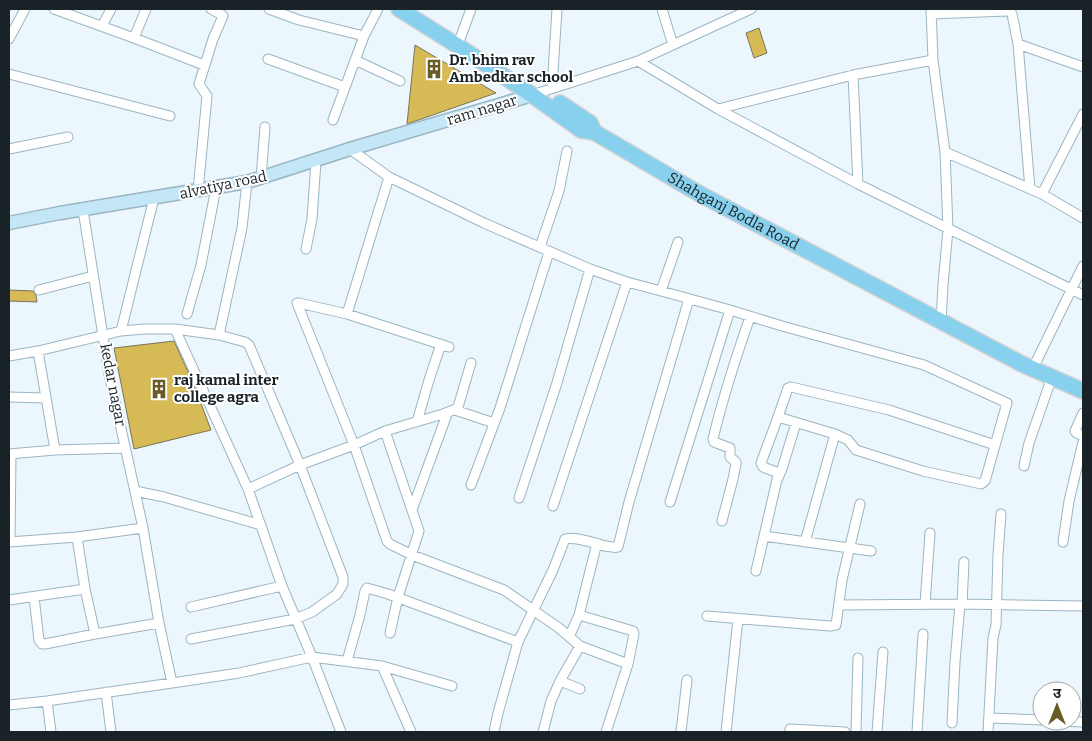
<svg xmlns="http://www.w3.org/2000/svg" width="1092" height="741" font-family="Bitter,'Noto Sans Devanagari',serif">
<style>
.building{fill:#d5ba55;stroke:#79735c}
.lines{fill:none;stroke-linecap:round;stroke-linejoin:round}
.street-casing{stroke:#9bb5c3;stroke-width:11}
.secondary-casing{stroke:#9bb5c3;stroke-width:15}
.primary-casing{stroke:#d1d3d4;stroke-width:18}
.street{stroke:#fff;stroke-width:9}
.secondary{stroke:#c3e7f6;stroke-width:12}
.primary{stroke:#87d0ee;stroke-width:15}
.labels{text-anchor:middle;stroke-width:4;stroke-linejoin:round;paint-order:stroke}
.poi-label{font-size:15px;font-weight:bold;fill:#182227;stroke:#fff;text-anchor:start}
.street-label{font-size:15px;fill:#182227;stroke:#fff}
</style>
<rect width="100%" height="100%" fill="#ecf7fd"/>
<path class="building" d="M759,28L767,53L754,58L746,33Z
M415,45L496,93L407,124Z
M9,290L33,291L36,295L37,302L9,301Z
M174,341L194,385L211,430L134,449L114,348Z"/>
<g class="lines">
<defs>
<path id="street" d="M54,9L134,38L146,9
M269,9L299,20L364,36
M662,9L673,45
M931,9L933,60
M931,14L1007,11H1010L1012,14L1018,44L1030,189
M102,26L111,9
M134,38L204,65
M9,39L25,9
M460,39L471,9
M1018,44L1083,67
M268,59L345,87
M355,60L400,81
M638,61L718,109L858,184L1083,295
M9,74L170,116
M853,75L858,184
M552,88L557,9
M532,95L638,61L751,9
M718,109L853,75L933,60L945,152L1042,194L1083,218
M333,120L364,36L378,9
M9,149L68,137
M350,149L389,177L484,223L590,269L627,282L661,291L730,310L782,326L924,365L1007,403L985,481L981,484L923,471L856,450L848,440L835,434L778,417
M261,178L265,127
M198,191L207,96L199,84L213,39L223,16L222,15L211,9
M1042,194L1083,114
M540,247L559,191L567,151
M306,249L312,219L316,161
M39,290L93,276
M661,291L678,242
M187,314L201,265L216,188
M347,314L389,177
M941,321L943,285L948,229L945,152
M175,329L248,489L282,586L312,657L341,732
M121,331L154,198
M219,335L242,228L247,182
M449,347L347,314L299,303H297L354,445L387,541L390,544L412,555L504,590L559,628L580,646L628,664
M38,351L55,450
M9,356L38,351L121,331L144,329H175L219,335L245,342L249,345L300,465L343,577V584L337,594L312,612L295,619L191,639
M1033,368L1083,266
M9,397L45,398
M455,410L494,423
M1083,413L1075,431C1076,435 1081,433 1083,437
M443,414L456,409L458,407L471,363
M417,422L429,380L441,344
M385,431L419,531L398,597L390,633
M9,454L55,450L125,448
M1024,466L1029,443L1052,377
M778,478L782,469L796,423
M471,485L500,408L549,252
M248,489L300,465L354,445L385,431L443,414L446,415V417L412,510
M135,491L164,497L261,525
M519,498L556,386L590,269
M670,502L730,310
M553,506L627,282
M722,521L733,479L736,464V462L730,457V448L714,442L713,439C723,397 736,357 750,317
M764,536L871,551
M9,542L77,537L143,528
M10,542L11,454
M805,542L835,434
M1063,542L1069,501L1083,442
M756,571L778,475L776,472L763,467L761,463L778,417L788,388L791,387L889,410L995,445
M34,597L39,640L42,644H45L95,634L85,589
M9,600L85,589L77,537
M925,604L930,533
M962,604L964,562
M839,605L962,604L1083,606
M191,607L282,586
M579,615L633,631L634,634L628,664L606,732
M707,616L830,626L836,625L842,580L860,504
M95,634L159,623
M569,637L579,615L597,543
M347,661L360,615L365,591L367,588L388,594L518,642
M382,666L411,732
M560,681L580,689
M172,683L239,673L312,657L382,666L452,686
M106,692L111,732
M47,701L51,732
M9,705L47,701L172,683L159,623L143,528L109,374L83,210
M989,718L1042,720
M1060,721L1083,722
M952,723L955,662L960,604
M790,729L845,732
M494,732L498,713L518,642L553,570L565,539C580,535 608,550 618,547L629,502L689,299
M543,732L551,701L560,681L580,646
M681,732L687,680
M726,732L738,619
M856,732L858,658
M877,732L883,652
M917,732L923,634
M988,732L993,638L996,625L998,555L1001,514"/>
<path id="secondary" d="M9,223L60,213L247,182L350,149L532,95"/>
<g id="primary">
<path id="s1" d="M399,9L458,46L532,95L581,130L594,132L698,193L1022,364L1083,391"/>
<path d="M560,103L590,123L594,132"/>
</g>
</defs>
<use href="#street" class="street-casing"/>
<use href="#secondary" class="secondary-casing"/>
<use href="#primary" class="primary-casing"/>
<use href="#street" class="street"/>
<use href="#secondary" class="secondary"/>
<use href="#primary" class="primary"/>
</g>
<defs>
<symbol id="building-bare" viewBox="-9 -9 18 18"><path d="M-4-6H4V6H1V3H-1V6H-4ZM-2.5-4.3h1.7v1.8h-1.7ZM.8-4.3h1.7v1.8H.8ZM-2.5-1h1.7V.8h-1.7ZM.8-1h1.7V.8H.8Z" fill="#695b28" stroke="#fff" stroke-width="2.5" paint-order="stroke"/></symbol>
</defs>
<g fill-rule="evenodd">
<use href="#building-bare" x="420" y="55" width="28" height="28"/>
<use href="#building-bare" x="145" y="375" width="28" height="28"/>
</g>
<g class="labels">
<g class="poi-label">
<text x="449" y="65">Dr. bhim rav<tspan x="449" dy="17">Ambedkar school</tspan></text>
<text x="174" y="385">raj kamal inter<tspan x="174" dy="17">college agra</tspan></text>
</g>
<g class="street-label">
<text transform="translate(482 110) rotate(-17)" y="5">ram nagar</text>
<text transform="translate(223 185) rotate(-12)" y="5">alvatiya road</text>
<text dy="5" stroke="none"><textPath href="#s1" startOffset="392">Shahganj Bodla Road</textPath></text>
<text transform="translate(113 385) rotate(79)" y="5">kedar nagar</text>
</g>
</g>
<rect width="1092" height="741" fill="none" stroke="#182227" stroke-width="20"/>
<g transform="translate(1057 706)"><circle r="24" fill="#ffffff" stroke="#a3a7a9"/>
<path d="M0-4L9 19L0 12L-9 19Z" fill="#695b28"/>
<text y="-8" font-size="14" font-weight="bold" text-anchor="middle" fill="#182227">उ</text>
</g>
</svg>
